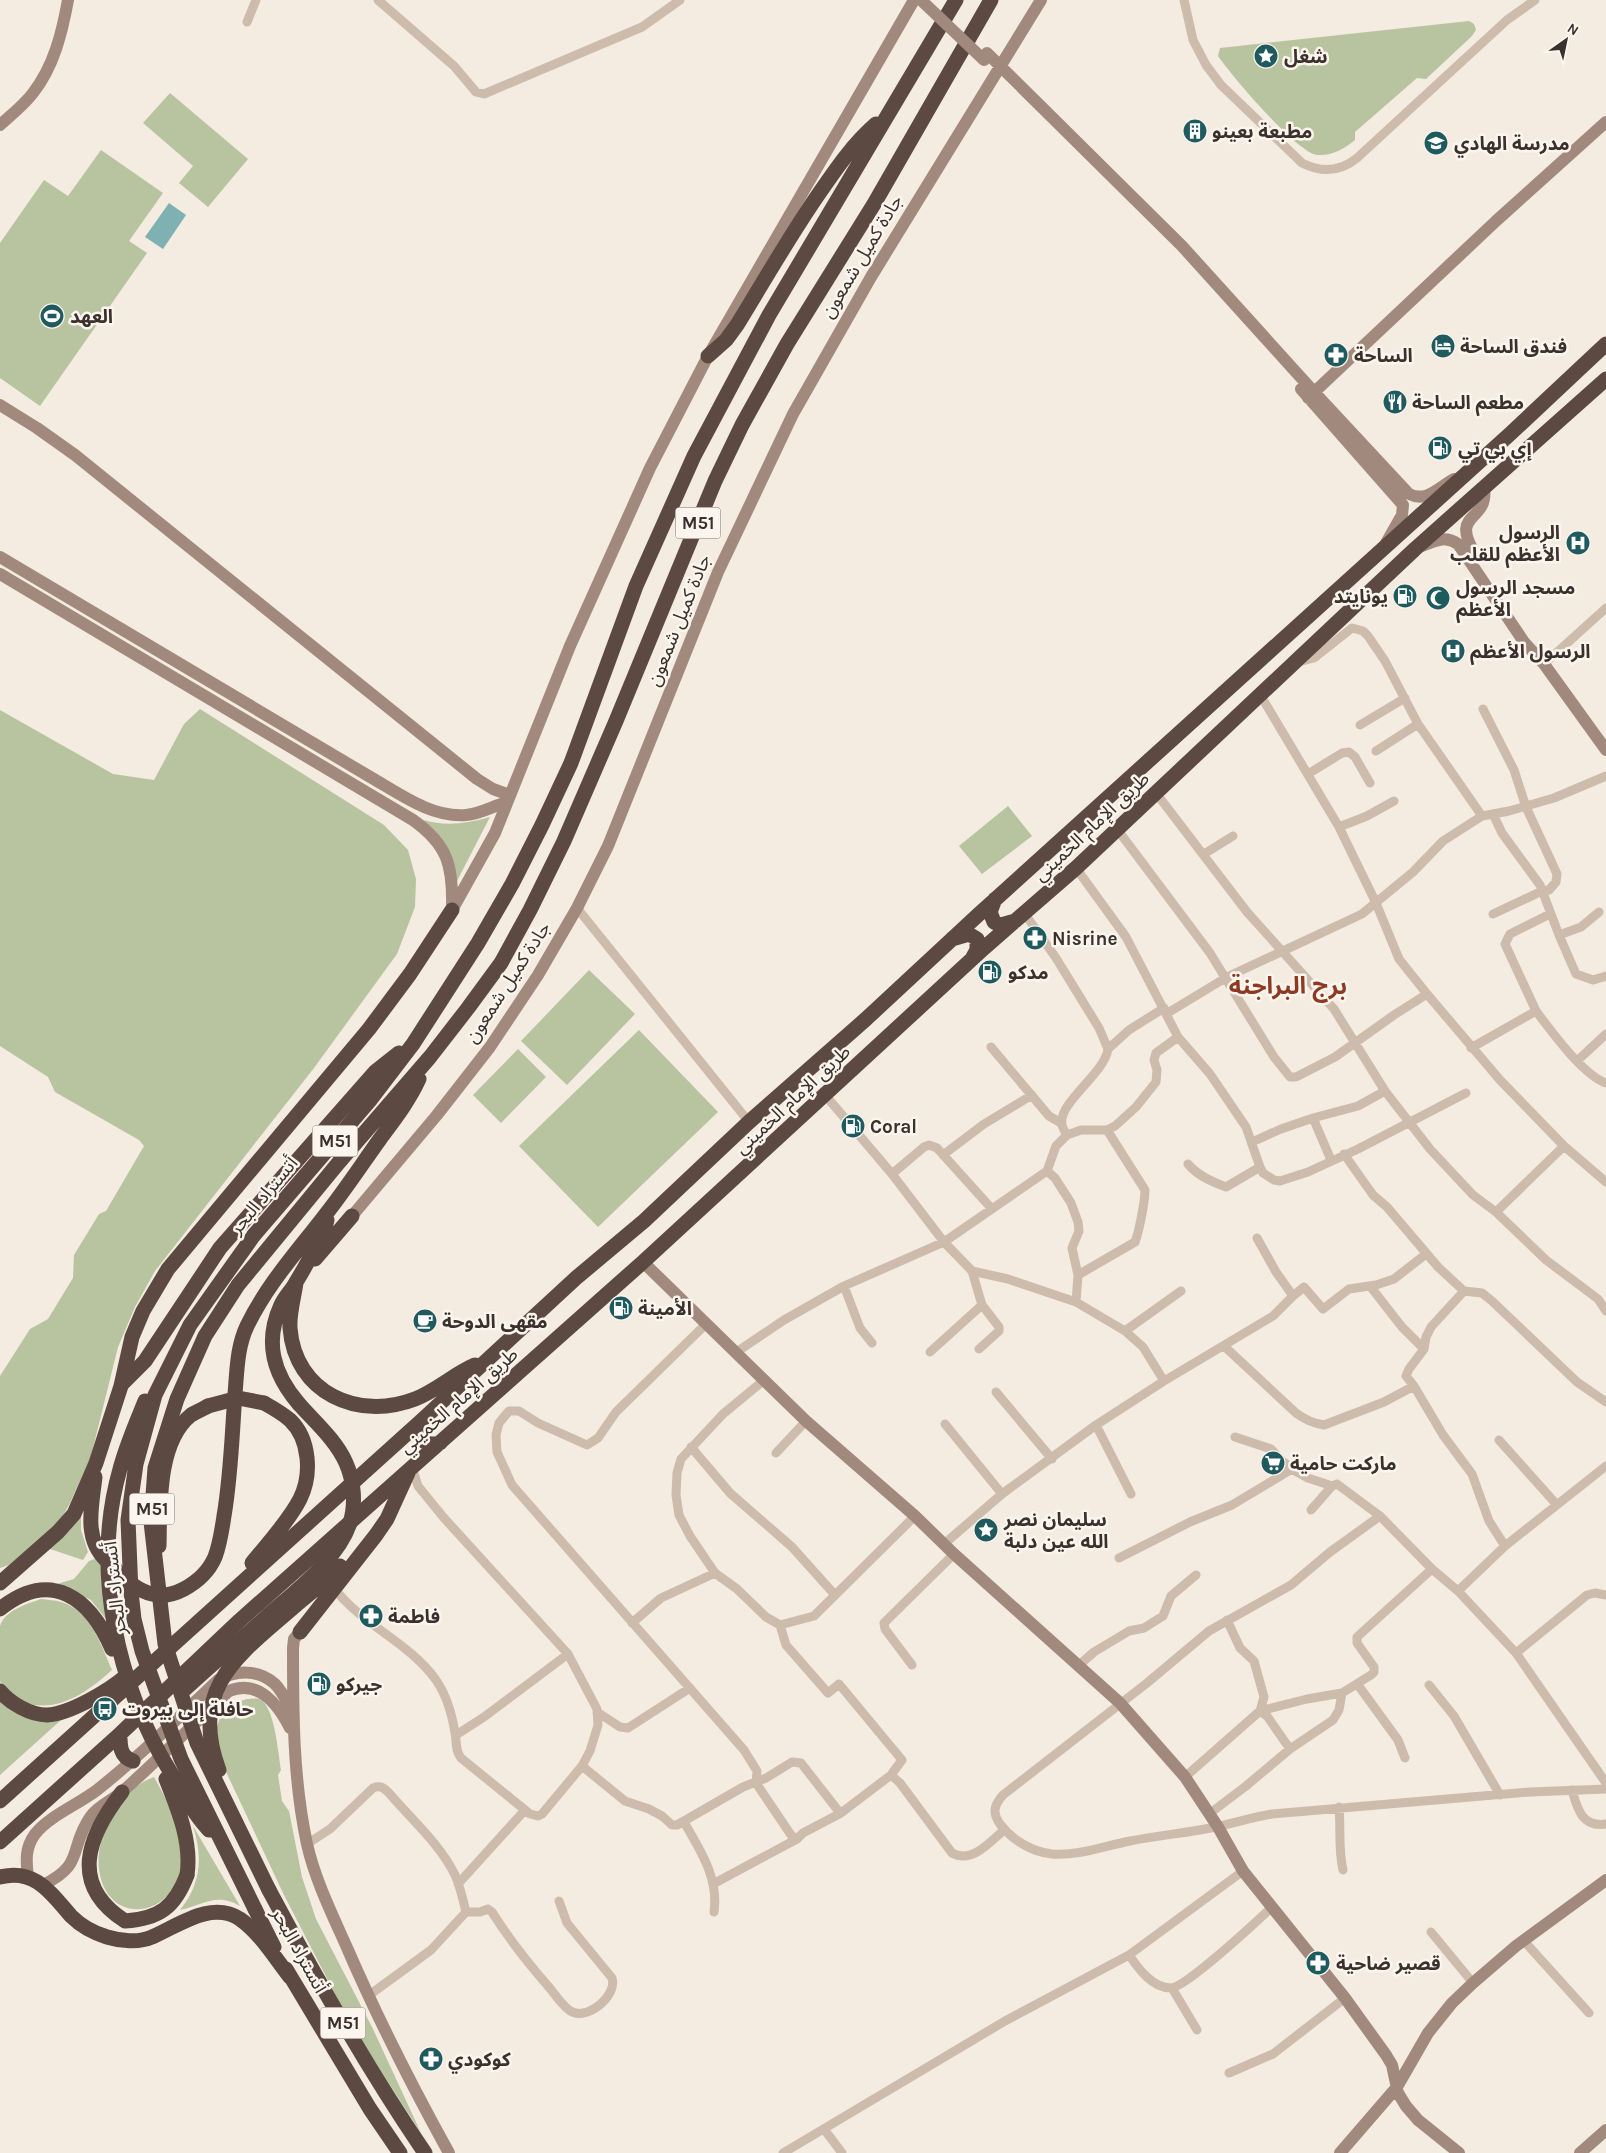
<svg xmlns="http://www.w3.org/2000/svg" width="1606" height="2153" font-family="Karla,'Noto Sans Arabic',sans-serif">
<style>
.green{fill:#b8c4a0}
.water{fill:#7fb0b2}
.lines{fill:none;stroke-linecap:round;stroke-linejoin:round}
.street{stroke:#cdbbac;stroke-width:9}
.secondary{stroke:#a18a7d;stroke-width:12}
.highway{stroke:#5c4a42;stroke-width:15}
.secondary-bridge{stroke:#a18a7d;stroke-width:12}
.highway-bridge{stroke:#5c4a42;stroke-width:15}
.labels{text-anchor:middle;stroke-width:5;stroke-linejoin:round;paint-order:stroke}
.shield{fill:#fbf5ee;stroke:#756b66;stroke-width:1}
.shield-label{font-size:18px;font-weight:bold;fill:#3b302b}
.poi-label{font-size:19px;font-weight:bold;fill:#3b302b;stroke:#fbf5ee;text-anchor:start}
.street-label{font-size:19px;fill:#3b302b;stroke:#fbf5ee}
.district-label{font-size:24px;font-weight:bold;fill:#8c3b22;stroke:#fbf5ee}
</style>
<rect width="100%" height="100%" fill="#f4ebe1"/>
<path class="green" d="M1469,21L1474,24L1476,30L1472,36L1426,79L1417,78L1355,132V140C1344,149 1332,156 1317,155C1297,153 1231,75 1218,56L1220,48Z
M170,93L248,159L208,207L179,183L193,166L143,123Z
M101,150L163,193L129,241L147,253L40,406L0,378V243L44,180L68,196Z
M200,709L384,825L408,850L416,879L415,907L397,954L314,1068L155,1271L135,1307L118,1347L91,1456L70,1503L58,1525L9,1565L0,1568V1376L30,1329L48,1319L73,1278L74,1255L99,1214L106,1211L144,1146L139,1140L55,1092L48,1077L0,1046V710L113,774L154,780L184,724Z
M1008,806L1032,836L982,874L959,846Z
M490,817L457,881L424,820C446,827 468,823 490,817Z
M589,970L635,1014L567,1085L521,1041Z
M639,1030L718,1112L598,1227L519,1146Z
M518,1049L546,1077L501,1123L473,1095Z
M81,1513V1530L88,1552L83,1560L44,1547Z
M100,1557L105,1588L106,1619L91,1600L57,1584L74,1579L89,1561Z
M41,1599C47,1600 55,1600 61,1602C90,1610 101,1645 112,1670C89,1691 59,1713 26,1703C15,1699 5,1692 0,1681C0,1669 0,1636 0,1626C5,1610 27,1604 41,1599Z
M247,1699C250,1699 256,1698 259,1699C275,1705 278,1754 281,1770L278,1775L282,1801L289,1811L302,1877L316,1919L373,2029L421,2133L350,2023L284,1895L220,1759L215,1732L221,1715L234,1703Z
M0,1700L63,1713L61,1720L0,1775Z
M154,1777C162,1792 172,1808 178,1824C184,1840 186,1865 180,1880C178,1885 173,1889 171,1892C148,1919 111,1914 101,1879C96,1860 99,1844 107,1827C117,1805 131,1785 154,1777Z
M193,1826L240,1906C216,1892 203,1905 180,1910C201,1884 203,1858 193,1826Z"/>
<path class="water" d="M169,203L186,215L163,249L145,237Z"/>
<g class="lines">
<path class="street" d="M378,0L454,66L476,92L484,94L642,27L680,0
M1184,0L1193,40L1206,65L1221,85L1302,163C1322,173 1340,172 1357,158L1507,20L1535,0
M247,22L256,0
M1298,662L1314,658L1352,628L1363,631L1368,636L1385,661L1418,724L1482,816
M1544,664L1606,608
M1483,709L1514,770L1526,807L1557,874L1556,882L1549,890L1542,891L1493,914
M1360,725L1405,698
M1376,751L1418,724
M1308,774L1342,753L1349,752L1355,757L1370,783
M1156,793L1247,912L1334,1009L1385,1091L1430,1149L1473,1195L1496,1212L1546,1260L1598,1299L1606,1311
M1493,814L1502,833L1540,885L1559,935L1581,927L1599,912
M1339,827L1367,816L1394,801
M1117,829L1210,953L1274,1057L1290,1077H1296L1335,1057L1394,1015L1427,994L1399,959L1376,903L1339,827L1261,696
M1204,854L1233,836
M1076,868L1126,937L1178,1037L1210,1074L1246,1127L1260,1167L1263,1173L1274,1180L1280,1181L1308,1172L1358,1149L1466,1093
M577,908L749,1122
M1559,935L1576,974L1593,980L1606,976
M1427,994L1500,1080L1564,1146L1606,1182
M1536,1011L1505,944L1510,934L1550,914
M1166,1014L1227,977L1362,914L1413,872L1443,841L1482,816L1509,811L1554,798L1606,776
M991,1047L1049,1116L1061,1123
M1471,1048L1536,1011C1551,1031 1583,1075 1606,1083
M1108,1049L1129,1030L1164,1008
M1577,1061L1606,1034
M826,1096L892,1174L944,1242L972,1271L1008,1279L1076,1302L1125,1331L1143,1347L1164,1381
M1313,1118L1331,1160
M1067,1135L1081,1130H1107L1115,1126L1136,1107L1156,1082L1157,1070L1154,1060L1156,1053L1178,1037
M1252,1142L1281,1129L1313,1118L1358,1106L1385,1091
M1344,1154L1373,1195L1387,1207L1438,1267L1464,1291L1482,1293L1492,1301L1577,1382L1606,1402
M943,1155L984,1124L1032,1095
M1188,1164C1198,1176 1212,1182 1226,1187L1260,1167
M1047,1171L1055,1178L1071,1203L1078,1222L1079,1231L1072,1248L1078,1275L1076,1302
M892,1174L924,1147L929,1145L937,1148L992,1209
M1496,1212L1564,1146
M1257,1238L1276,1272L1293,1296L1304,1287L1323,1309L1349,1289L1376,1285L1394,1279L1426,1254
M1078,1275L1135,1242C1139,1232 1145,1201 1145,1190L1107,1130
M844,1286L860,1328L872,1343
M1370,1286L1402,1327L1424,1349
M706,1324L616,1412L598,1438L587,1445L538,1423L519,1411H509L499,1423L496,1435L497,1452L512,1485L744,1750L757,1771L756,1783L791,1835L797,1839L803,1833L841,1813L891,1775L900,1783L952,1853C972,1864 990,1842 1004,1830
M1125,1331L1181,1291
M1224,1346L1296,1413C1305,1420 1312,1423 1324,1425L1384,1402L1414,1386L1443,1435L1472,1474L1489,1521L1505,1546
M979,1349L999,1331V1327L982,1305
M930,1352L982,1305L972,1271
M735,1353L784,1320L844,1286L944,1242L1047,1171L1056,1146L1067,1135C1065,1132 1062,1127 1062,1124C1058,1103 1105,1073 1108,1049L1099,1028L1056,958L1025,914
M763,1381L723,1414L681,1459L677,1473L676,1495L679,1515L690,1536L715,1573L737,1589L766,1617L780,1625L814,1616L915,1516
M1414,1386L1406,1376L1409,1369L1424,1349L1426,1337L1431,1327L1464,1291
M996,1392L1052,1459
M945,1424L1002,1494
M1096,1425L1131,1494
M1235,1437L1271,1449L1282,1461L1297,1472L1308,1478L1332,1486
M1499,1440L1557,1505
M691,1447L730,1493L792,1547L835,1595
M776,1453L806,1421
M1311,1510L1332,1486L1337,1484L1380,1516L1432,1569L1458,1591L1516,1653L1606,1783
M1380,1516L1330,1552L1291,1585L1209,1631L1147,1683L1003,1795C994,1805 992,1813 1000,1824C1012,1840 1032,1852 1052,1854C1078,1856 1105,1846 1130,1841C1159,1835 1188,1833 1216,1827C1235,1823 1253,1817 1272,1814L1530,1792L1606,1789
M944,1544L1002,1494L1096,1425L1164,1381L1273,1316L1293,1296
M1119,1558L1190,1522L1232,1505L1292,1469
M334,1588C362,1625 409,1642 436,1680C447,1696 452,1714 455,1733C457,1743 455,1750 461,1758L530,1814L538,1816L542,1814L582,1766L590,1751L598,1725L597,1709L568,1654L444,1518L418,1486L412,1467
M1458,1591L1505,1546L1606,1466
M1227,1620L1240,1648L1254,1661L1264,1697L1260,1711L1267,1716L1290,1749
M632,1623L661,1598L715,1573
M780,1625L786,1645L828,1693L839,1684L902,1760L891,1775
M1516,1653L1587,1595L1595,1593L1606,1595
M912,1665L885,1629L884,1623L954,1554
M1078,1666L1094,1652L1129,1631L1144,1628L1163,1616L1171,1596L1196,1575
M1358,1685L1398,1740L1405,1758
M1429,1685L1454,1716L1500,1795
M597,1712L620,1727L628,1728L690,1688
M456,1735L484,1717L568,1654
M582,1766L625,1801L649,1809L662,1816L672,1825H677L743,1787L766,1778L792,1762L801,1763L840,1813
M1185,1777L1260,1711L1307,1699L1342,1693L1371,1675L1374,1672V1667L1357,1643V1637L1432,1569
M1572,1790C1577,1808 1582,1828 1606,1824
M1339,1807C1341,1829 1338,1849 1343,1870
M1209,1814L1246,1786L1290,1749L1333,1720L1339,1710L1342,1693
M684,1822C700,1850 719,1878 714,1912
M307,1844L330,1829L373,1788C381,1785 384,1788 389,1793C411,1819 440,1844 455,1875C460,1886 463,1899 466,1912L431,1950L368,1996
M458,1884L525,1810
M713,1884L797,1839
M466,1912H480L488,1909L492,1912C509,1939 528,1963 548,1986C555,1994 561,2004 569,2010C585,2023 618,1996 612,1978L567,1923L559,1901
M1431,1932L1473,1983
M1524,1941L1589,2013
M1129,1955C1138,1968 1152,1988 1171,1988C1186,1987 1256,1922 1271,1908
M1172,1988L1197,2030
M1229,2073L1273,2054L1345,1998
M824,2129L842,2153
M783,2153L1005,2021L1129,1955L1243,1871"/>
<path class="secondary" d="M987,53L1182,246L1314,392L1409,494C1427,503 1439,487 1454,479
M0,125C11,115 24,105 33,93C54,66 62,33 68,0
M1301,389L1403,505L1402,515L1385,545
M1308,398L1496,221L1606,122
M0,405L37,428L75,455L477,779L493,789L510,795
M1422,546C1435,541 1445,535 1458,544L1524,642L1544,664L1606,750
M0,557L372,778C400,794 432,818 466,815C480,814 493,806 507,802
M1477,557C1447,510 1489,524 1484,488
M0,574L413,820C448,845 453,866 452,907
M452,910L495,833L570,646L650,468L708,356L914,0
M352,1216L437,1115L490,1047L538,975L577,908L608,846L718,572L793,414L871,277L1041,0
M643,1262L806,1421L915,1516L954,1554L1120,1703L1185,1777L1218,1827L1243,1871L1345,1998L1386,2055L1392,2065L1398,2093L1406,2106L1418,2120L1459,2153
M300,1632L294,1639L293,1648C293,1713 293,1779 307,1844C315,1880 333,1916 348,1950C378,2019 412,2086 449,2153
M28,1877C26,1860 25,1848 35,1834C49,1816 79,1804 97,1790C140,1756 179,1717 218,1680C236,1670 258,1669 275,1684C282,1691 287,1702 292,1711
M43,1885C86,1864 68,1848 91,1816C99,1805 113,1800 123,1791C159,1759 194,1724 229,1691C258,1679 278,1704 290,1728
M1340,2153L1397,2087L1428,2033L1452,2003L1473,1983L1516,1946L1606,1880
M1580,2153L1606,2130"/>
<path class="highway" d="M708,356L726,340L737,325C764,281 789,237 818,195C836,169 852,145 876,124
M995,899L990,912L994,922L1001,925L1015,921
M952,939L969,934L977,939V950L972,959
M340,1161L430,1057L468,1008L501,963L530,910L564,841L616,721L715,481L742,425L787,344L874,204L991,0
M254,1235L371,1099L413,1044L478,943L512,884L542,825L571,763L636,586L694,456L769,315L956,0
M315,1259L352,1216
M296,1283C294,1297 289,1314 290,1328C295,1393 358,1421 415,1399C436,1391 454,1374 475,1365
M121,1385L145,1361L220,1248L375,1072L399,1053
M299,1404C273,1374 264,1342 281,1305C285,1296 292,1290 296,1282C307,1265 316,1246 325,1228L327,1220
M421,1421C418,1438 422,1447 440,1443
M95,1477C92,1505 83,1538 106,1560C129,1583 150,1607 184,1589C197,1582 209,1571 215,1557C220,1544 222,1529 224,1516C231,1475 232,1434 235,1394C237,1371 237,1347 247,1326C268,1283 297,1252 326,1214C345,1190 362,1164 380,1139C394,1120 409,1101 419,1079
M159,1546C160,1507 157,1442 191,1415C196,1412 203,1409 208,1406
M252,1563C268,1543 288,1522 300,1499C312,1475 310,1439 290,1420C282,1413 273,1408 264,1403
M0,1583L58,1532L74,1514L96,1463L121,1386L132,1337L143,1311L168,1269L369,1029L410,974L452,910
M296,1605L330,1577L340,1566
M300,1632L376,1535L387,1519L408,1473
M0,1691C10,1703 30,1715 47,1715C70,1714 110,1690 126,1676
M120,1734C120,1746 120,1757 133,1761
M122,1792C87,1837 69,1885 125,1921C159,1919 175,1907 187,1875
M0,1801L421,1421L576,1278L644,1221L749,1122L866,1019L978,915L1510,434L1606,344
M0,1842L120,1734L239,1621L643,1262L984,948L1076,868L1415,549L1606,379
M0,1877C35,1868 51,1893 71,1916C81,1926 94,1933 107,1937C120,1941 139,1943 152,1937C178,1926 211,1900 240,1919C260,1933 275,1958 290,1977
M269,1890C317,1980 367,2068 425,2153
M255,1909L274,1947
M286,1969L370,2109L400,2153"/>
<path class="secondary-bridge" d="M923,2L984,60"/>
<path class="highway-bridge" d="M254,1235L190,1325L155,1395L136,1464L128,1520L131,1592L134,1619L142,1651L181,1759L255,1909
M145,1401C136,1423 126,1446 120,1469C91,1570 117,1685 171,1773C182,1792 193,1813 209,1830
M208,1406L238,1398L264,1403
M0,1609C51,1568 90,1598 112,1649
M185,1689C211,1665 238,1642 265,1618C294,1592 337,1561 350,1523C356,1504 354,1481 346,1463C336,1440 315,1422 299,1404
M219,1770C188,1687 240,1654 296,1605
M166,1779C178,1809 192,1842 187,1875
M269,1890L197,1743L165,1644L151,1522L155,1468L177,1399L205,1336L238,1285L340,1161"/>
</g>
<defs>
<symbol id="sight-disc" viewBox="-11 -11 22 22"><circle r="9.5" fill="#1f5a5e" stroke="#fbf5ee"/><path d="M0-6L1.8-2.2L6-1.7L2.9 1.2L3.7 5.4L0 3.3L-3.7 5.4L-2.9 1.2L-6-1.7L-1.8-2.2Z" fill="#fff"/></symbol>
<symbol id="building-disc" viewBox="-11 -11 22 22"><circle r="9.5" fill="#1f5a5e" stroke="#fbf5ee"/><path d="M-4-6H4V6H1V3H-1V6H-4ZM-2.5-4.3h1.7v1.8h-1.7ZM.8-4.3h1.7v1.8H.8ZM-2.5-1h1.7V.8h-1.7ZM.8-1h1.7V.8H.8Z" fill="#fff"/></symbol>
<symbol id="school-disc" viewBox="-11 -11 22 22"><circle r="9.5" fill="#1f5a5e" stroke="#fbf5ee"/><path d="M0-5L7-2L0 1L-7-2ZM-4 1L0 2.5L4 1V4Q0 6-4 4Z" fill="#fff"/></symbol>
<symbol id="stadium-disc" viewBox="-11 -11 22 22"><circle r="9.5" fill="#1f5a5e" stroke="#fbf5ee"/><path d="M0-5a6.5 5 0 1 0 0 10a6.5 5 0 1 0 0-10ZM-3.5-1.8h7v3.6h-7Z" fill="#fff"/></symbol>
<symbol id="hotel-disc" viewBox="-11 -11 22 22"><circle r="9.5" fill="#1f5a5e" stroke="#fbf5ee"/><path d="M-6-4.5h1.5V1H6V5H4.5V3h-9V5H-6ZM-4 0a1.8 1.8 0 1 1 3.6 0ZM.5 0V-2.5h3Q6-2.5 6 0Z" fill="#fff"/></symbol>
<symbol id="pharmacy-disc" viewBox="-11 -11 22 22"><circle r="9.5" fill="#1f5a5e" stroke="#fbf5ee"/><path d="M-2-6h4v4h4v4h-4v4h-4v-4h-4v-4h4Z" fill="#fff"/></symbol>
<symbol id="restaurant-disc" viewBox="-11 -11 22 22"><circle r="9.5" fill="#1f5a5e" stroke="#fbf5ee"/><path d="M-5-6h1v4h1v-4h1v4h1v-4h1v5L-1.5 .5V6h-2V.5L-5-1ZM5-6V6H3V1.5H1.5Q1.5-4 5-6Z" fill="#fff"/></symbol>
<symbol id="fuel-disc" viewBox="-11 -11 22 22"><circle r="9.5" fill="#1f5a5e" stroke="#fbf5ee"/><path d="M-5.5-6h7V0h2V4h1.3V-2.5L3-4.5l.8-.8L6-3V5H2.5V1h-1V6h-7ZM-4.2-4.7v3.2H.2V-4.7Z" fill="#fff"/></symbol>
<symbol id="hospital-disc" viewBox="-11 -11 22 22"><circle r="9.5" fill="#1f5a5e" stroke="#fbf5ee"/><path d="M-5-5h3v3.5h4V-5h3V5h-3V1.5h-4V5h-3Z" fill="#fff"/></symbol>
<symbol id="mosque-disc" viewBox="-11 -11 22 22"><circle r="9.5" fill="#1f5a5e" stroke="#fbf5ee"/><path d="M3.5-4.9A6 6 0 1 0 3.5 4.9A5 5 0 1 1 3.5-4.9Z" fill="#fff"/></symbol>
<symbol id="cafe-disc" viewBox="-11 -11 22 22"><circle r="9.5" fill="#1f5a5e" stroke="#fbf5ee"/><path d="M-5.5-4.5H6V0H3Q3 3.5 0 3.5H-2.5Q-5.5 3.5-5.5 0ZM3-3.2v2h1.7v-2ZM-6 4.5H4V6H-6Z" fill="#fff"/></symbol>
<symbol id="supermarket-disc" viewBox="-11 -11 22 22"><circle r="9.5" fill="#1f5a5e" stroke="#fbf5ee"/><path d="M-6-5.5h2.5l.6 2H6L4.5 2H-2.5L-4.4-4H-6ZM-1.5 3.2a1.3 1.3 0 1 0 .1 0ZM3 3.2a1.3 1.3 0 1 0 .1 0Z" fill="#fff"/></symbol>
<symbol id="bus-disc" viewBox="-11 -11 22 22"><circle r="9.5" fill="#1f5a5e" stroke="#fbf5ee"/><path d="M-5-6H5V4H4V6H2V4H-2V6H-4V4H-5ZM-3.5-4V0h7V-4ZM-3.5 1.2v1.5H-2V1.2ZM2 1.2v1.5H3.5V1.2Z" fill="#fff"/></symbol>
</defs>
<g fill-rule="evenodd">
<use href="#sight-disc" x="1252" y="42" width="28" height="28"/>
<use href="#building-disc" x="1181" y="117" width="28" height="28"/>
<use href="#school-disc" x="1422" y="129" width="28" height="28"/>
<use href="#stadium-disc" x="38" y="302" width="28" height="28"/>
<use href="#hotel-disc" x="1429" y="332" width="28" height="28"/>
<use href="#pharmacy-disc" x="1322" y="341" width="28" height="28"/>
<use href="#restaurant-disc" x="1381" y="388" width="28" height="28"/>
<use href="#fuel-disc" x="1426" y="434" width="28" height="28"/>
<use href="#hospital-disc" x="1564" y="529" width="28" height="28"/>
<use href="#fuel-disc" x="1391" y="582" width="28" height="28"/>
<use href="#mosque-disc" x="1424" y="584" width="28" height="28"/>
<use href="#hospital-disc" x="1439" y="637" width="28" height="28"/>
<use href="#pharmacy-disc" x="1021" y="924" width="28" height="28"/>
<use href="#fuel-disc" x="976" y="958" width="28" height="28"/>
<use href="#fuel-disc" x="839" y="1112" width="28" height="28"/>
<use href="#fuel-disc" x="607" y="1294" width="28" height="28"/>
<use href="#cafe-disc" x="411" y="1307" width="28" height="28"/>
<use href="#supermarket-disc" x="1259" y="1449" width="28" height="28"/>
<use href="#sight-disc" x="972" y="1516" width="28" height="28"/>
<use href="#pharmacy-disc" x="357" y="1602" width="28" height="28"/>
<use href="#fuel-disc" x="305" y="1670" width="28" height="28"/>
<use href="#bus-disc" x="91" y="1695" width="28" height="28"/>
<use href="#pharmacy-disc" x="1304" y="1949" width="28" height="28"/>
<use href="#pharmacy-disc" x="417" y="2045" width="28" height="28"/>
</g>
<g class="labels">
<g class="shield">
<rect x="675.5" y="507.5" width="45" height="31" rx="4"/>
<rect x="312.5" y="1125.5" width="45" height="31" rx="4"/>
<rect x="129.5" y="1493.5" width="45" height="31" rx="4"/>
<rect x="320.5" y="2007.5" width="45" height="31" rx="4"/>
</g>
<g class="shield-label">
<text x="698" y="529">M51</text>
<text x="335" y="1147">M51</text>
<text x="152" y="1515">M51</text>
<text x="343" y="2029">M51</text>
</g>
<g class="poi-label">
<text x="1284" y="63">شغل</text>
<text x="1212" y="138">مطبعة بعينو</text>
<text x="1454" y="150">مدرسة الهادي</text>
<text x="70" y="323">العهد</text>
<text x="1460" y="353">فندق الساحة</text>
<text x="1354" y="362">الساحة</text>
<text x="1412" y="409">مطعم الساحة</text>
<text x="1458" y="455">إي بي تي</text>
<text x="1560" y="539" text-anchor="end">الرسول<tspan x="1560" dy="22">الأعظم للقلب</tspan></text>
<text x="1456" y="594">مسجد الرسول<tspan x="1456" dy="22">الأعظم</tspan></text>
<text x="1388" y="603" text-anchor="end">يونايتد</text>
<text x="1470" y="658">الرسول الأعظم</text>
<text x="1052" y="945">Nisrine</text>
<text x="1008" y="979">مدكو</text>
<text x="870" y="1133">Coral</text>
<text x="638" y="1315">الأمينة</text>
<text x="442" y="1328">مقهى الدوحة</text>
<text x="1290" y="1470">ماركت حامية</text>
<text x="1004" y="1526">سليمان نصر<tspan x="1004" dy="22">الله عين دلبة</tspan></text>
<text x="388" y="1623">فاطمة</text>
<text x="336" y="1691">جيركو</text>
<text x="122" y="1716">حافلة إلى بيروت</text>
<text x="1336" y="1970">قصير ضاحية</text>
<text x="448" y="2066">كوكودي</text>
</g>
<g class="street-label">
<text transform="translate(861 256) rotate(-59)" y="7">جادة كميل شمعون</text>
<text transform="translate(678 620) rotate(-68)" y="7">جادة كميل شمعون</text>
<text transform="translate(1091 826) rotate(-43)" y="7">طريق الإمام الخميني</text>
<text transform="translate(507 982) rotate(-57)" y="7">جادة كميل شمعون</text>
<text transform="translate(792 1099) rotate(-43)" y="7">طريق الإمام الخميني</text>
<text transform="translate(263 1195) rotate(-50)" y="7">أتستراد البحر</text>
<text transform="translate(458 1400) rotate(-41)" y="7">طريق الإمام الخميني</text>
<text transform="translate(114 1588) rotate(-96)" y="7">أتستراد البحر</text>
<text transform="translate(300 1950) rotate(61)" y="7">أتستراد البحر</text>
</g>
<g class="district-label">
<text x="1288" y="994">برج البراجنة</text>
</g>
</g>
<g transform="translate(1566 40) rotate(33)" stroke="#fbf5ee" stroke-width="4" paint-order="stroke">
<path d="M0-4L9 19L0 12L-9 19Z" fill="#3b302b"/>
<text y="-8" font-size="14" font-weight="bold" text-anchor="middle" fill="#3b302b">N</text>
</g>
</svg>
